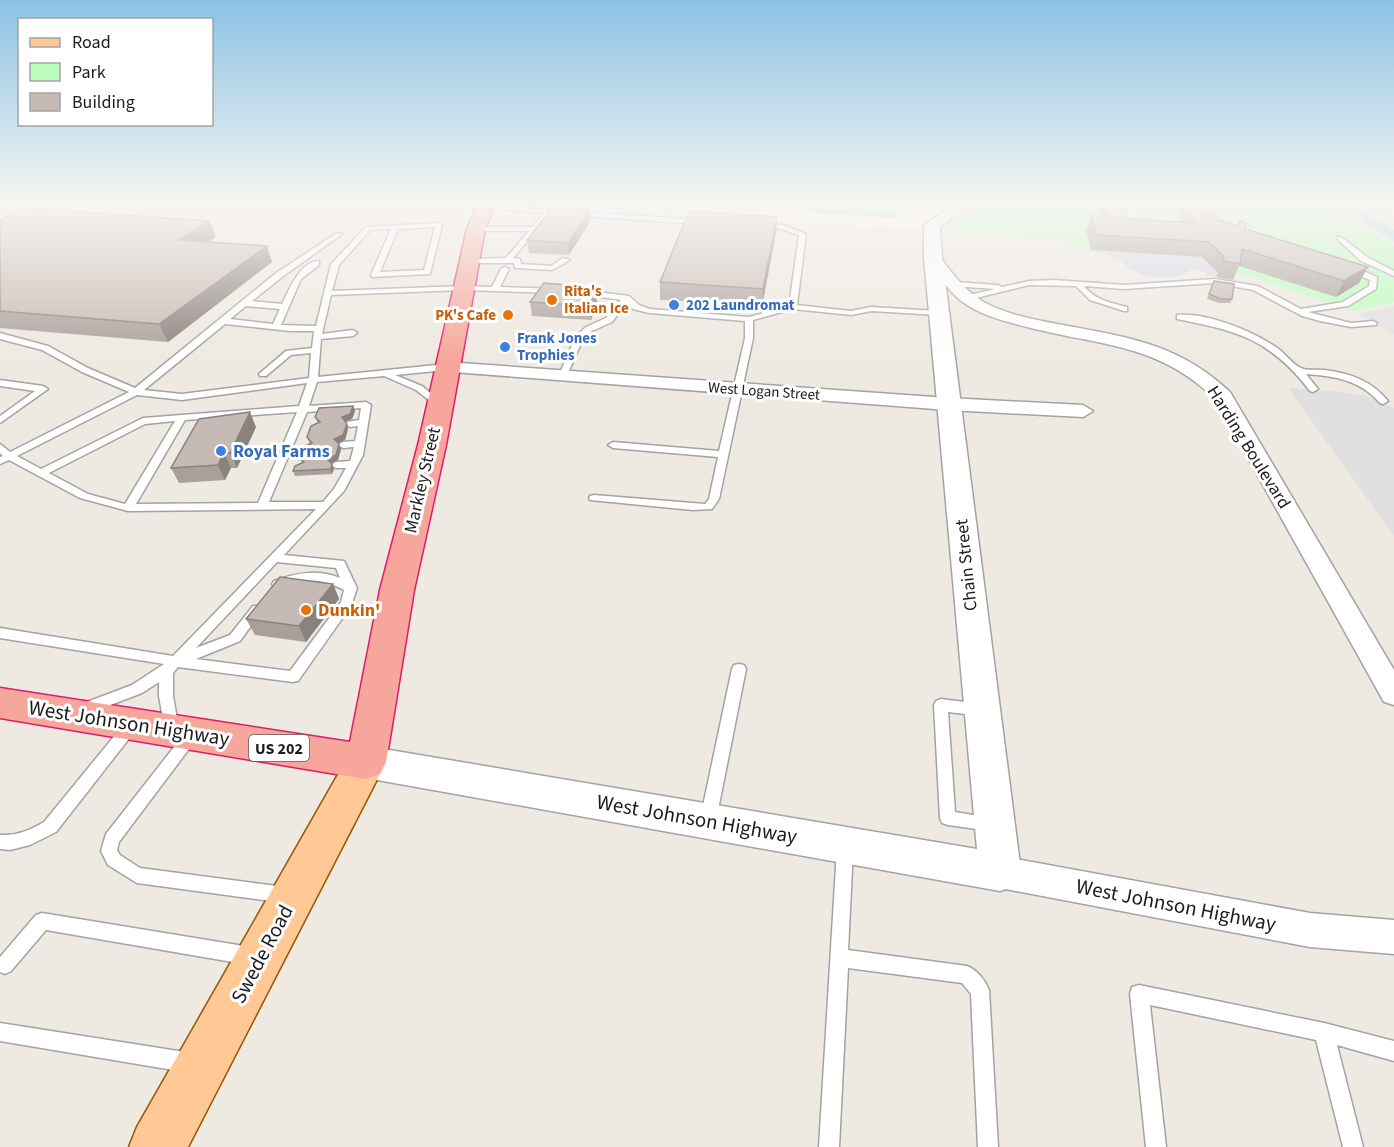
<svg xmlns="http://www.w3.org/2000/svg" width="1394" height="1147" font-family="'Source Sans 3',sans-serif">
<style>
.education{fill:#fffcd9}
.park{fill:#bafdba}
.pitch{fill:#79e3b1}
.parking{fill:#e0e0e0}
.plaza{fill:#d5d7e4}
.water{fill:#9ed6df}
.lines{fill:none;stroke-linecap:round;stroke-linejoin:round}
.service-casing{stroke:#a3a3a3;stroke-width:3}
.minor-casing{stroke:#a3a3a3;stroke-width:3}
.tertiary-casing{stroke:#a3a3a3;stroke-width:3}
.primary-casing{stroke:#945600;stroke-width:3}
.trunk-casing{stroke:#e2196f;stroke-width:3}
.service{fill:#fff;fill-rule:evenodd}
.minor{fill:#fff;fill-rule:evenodd}
.tertiary{fill:#fff;fill-rule:evenodd}
.primary{fill:#ffc895;fill-rule:evenodd}
.trunk{fill:#f6a69a;fill-rule:evenodd}
.wall{fill:#aaa09b}
.shaded-wall{fill:#8b827e}
.building{fill:#c6bab4;stroke:#8b827e;stroke-width:1.5}
.food-dot{fill:#e8710a;stroke:#fff;stroke-width:2}
.shop-dot{fill:#3f7fe0;stroke:#fff;stroke-width:2}
.labels{text-anchor:middle;stroke-width:6;stroke-linejoin:round;paint-order:stroke}
.far-food-label{font-size:15px;font-weight:bold;fill:#c56008;stroke:#fff;text-anchor:start}
.far-shop-label{font-size:15px;font-weight:bold;fill:#366cbe;stroke:#fff;text-anchor:start}
.far-street-label{font-size:15px;fill:#1c1c1c;stroke:#fff}
.shield{fill:#fff;stroke:#606060;stroke-width:1.5}
.shield-label{font-size:16px;font-weight:bold;fill:#1c1c1c}
.street-label{font-size:18px;fill:#1c1c1c;stroke:#fff}
.shop-label{font-size:18px;font-weight:bold;fill:#366cbe;stroke:#fff;text-anchor:start}
.food-label{font-size:18px;font-weight:bold;fill:#c56008;stroke:#fff;text-anchor:start}
.near-street-label{font-size:21px;fill:#1c1c1c;stroke:#fff}
</style>
<rect width="100%" height="100%" fill="#eee9e1"/>
<path class="education" d="M684,201H969L933,225V231L676,215Z"/>
<path class="park" d="M989,201H1322L1394,245V302L1354,311L1203,261L1090,251L1061,240L957,233L955,222Z"/>
<path class="pitch" d="M809,201H899L896,218L803,212Z"/>
<path class="parking" d="M1394,306V334L1357,314Z
M1288,388L1336,391L1367,396L1394,408V536Z"/>
<path class="plaza" d="M1094,250L1202,257L1229,277L1207,276L1205,272L1193,269L1175,277H1149L1129,269L1119,259Z"/>
<path class="water" d="M1329,201H1343L1394,230V241Z"/>
<g class="lines">
<defs>
<path id="service" d="M64,201H72L36,216L31,215Z
M483,205L700,220L703,222L700,224L551,214L513,258L520,259L521,264L551,266L563,258L570,260L552,270L518,268H515L514,263H469L465,261L469,259L506,258L529,231H476L473,229L476,227H533L544,213L481,208V206Z
M439,223L442,225L430,274L372,277L371,275L391,229L370,230L339,265L332,291L463,286L492,287L501,269L505,267L509,269L500,287L555,289L559,291L555,293L463,290L331,295L322,334L353,330L357,333L353,336L321,339L318,377L446,364L450,367L446,370L395,375L422,386L442,403L444,405L439,408L416,390L384,376L317,382L309,406L366,402L371,405L363,455L344,491L284,555L344,561L357,588L351,606L298,681L293,682L178,667L173,673V696L179,730L177,734L172,736L167,734L165,730L159,696V682L142,693L84,715L79,713L77,709L79,705L132,685L164,664L0,638V628L173,656L316,509L128,511L80,498L9,460L0,464V457L3,456L0,453V444L10,452L129,392L82,372L42,350L0,339V333L48,346L88,368L135,388L276,273L337,233L342,234L282,277L252,301L282,304C289,290 300,261 319,261V265L301,279L281,325L316,326L331,264L366,227ZM435,227L424,270L380,272L398,229ZM246,306L280,309L273,324L230,319ZM225,324L290,331H314L312,348L286,351L259,374L260,376H266L291,355L311,353L309,378L182,394L144,390ZM307,383L299,406L143,418L41,469L17,456L137,395L182,400ZM361,408L359,420L347,422L345,424L350,427L358,426L355,441L343,442L338,445L343,448L354,447L350,461L336,462L331,465L336,468H346L334,489L323,502H269L307,412ZM297,412L258,503L136,504L185,420ZM175,421L125,504L88,494L49,473L145,424ZM277,562L336,568L340,578C317,569 296,573 274,581L272,584L274,587C281,589 286,585 292,583C311,578 328,581 344,590L341,602L290,671L196,659L240,641L261,612L263,609L261,606H253L230,635L196,648Z
M762,224L782,225L806,234L797,305L851,311L871,307L938,311L942,313L938,315L871,311L851,315L793,309L753,320V338L719,499L712,509L693,510L590,500L589,498L590,496L594,495L705,504L709,499L718,457L613,448L608,445L613,442L719,451L745,338V321L649,313L633,309L626,303L612,322L592,331L583,339L567,375L563,378L559,375L576,336L586,327L606,318L621,300L581,294L577,292L581,290L629,296L639,305L650,309L749,317L789,306L799,235L781,229L760,227V225Z
M1337,237H1341L1367,257L1394,271V276L1361,261L1337,239Z
M1348,267H1354L1377,277L1376,289L1348,306L1308,312L1351,323L1373,321L1377,323L1376,325L1351,327L1320,321L1302,316L1253,290L1215,283L1124,289L1084,286C1095,300 1111,303 1127,307V311H1124L1090,300L1076,286L1029,285L968,300L964,298L965,296L995,289L953,286L949,284L953,282L998,285L1002,287L1029,281L1054,280L1124,285L1215,279L1258,286L1301,309L1343,302L1369,286L1370,280L1348,271Z
M1177,315C1207,312 1252,331 1276,347C1285,353 1292,364 1301,368C1307,371 1317,369 1324,370C1349,373 1371,380 1388,401L1383,404L1380,403C1360,380 1335,376 1306,374L1318,389L1313,392L1310,391C1270,339 1238,331 1177,319Z
M0,380L43,386L48,389L0,423V416L35,391L0,386Z
M739,664L744,665L746,669L716,820L714,825L708,827L702,825L700,820L732,669L734,665Z
M941,699L981,704L986,706L988,710L986,714L981,716L948,712L955,812L997,819L999,824L997,829L991,831L948,825L942,823L940,818L934,705L936,701Z
M130,721L135,723L137,727L135,731L56,832L30,845L10,850L0,849V835C17,836 30,830 44,822L125,723Z
M190,731L195,733L197,737L195,741L119,842L117,850L120,855L140,868L285,887L291,889L293,895L291,901L285,903L137,883L108,865L101,851L106,834L185,733Z
M845,842L851,844L853,849L848,950L967,966C977,970 985,980 989,990L998,1147H978L971,994L962,983L848,968L839,1147H819L837,849L839,844Z
M42,913L250,947L256,950L259,956L256,962L250,965L46,930L11,971L5,974L0,972V957L36,915Z
M1139,985L1324,1023L1394,1041V1061L1337,1045L1363,1147H1343L1316,1040L1150,1005L1166,1147H1146L1130,994L1132,987Z
M0,1023L191,1053L198,1056L201,1063L198,1070L191,1073L0,1041Z"/>
<path id="minor" d="M933,253L938,254C951,272 963,289 982,301C1004,314 1032,319 1057,324C1125,337 1177,342 1230,392L1394,670V705L1384,702L1215,399C1158,343 1100,346 1027,327C1004,321 979,315 960,300C946,288 936,272 926,257Z
M446,362L948,398L1083,405L1093,411L1083,417L948,410L440,371L437,367Z
M1000,856L1310,913L1394,920V954L1310,947L1000,888L988,883L983,872L988,861Z"/>
<path id="tertiary" d="M959,201H978L940,227L942,257L1021,872L1015,886L1000,891L366,778L353,773L347,762L353,751L366,746L977,849L924,257V225Z"/>
<path id="primary" d="M366,745L380,750L386,762L188,1147H129L137,1127L352,750Z"/>
<path id="trunk" d="M478,201H496L485,229L446,445L414,590L386,762L380,774L366,779L0,718V688L350,742L380,590L418,445L467,229Z"/>
</defs>
<use href="#service" class="service-casing"/>
<use href="#minor" class="minor-casing"/>
<use href="#tertiary" class="tertiary-casing"/>
<use href="#primary" class="primary-casing"/>
<use href="#trunk" class="trunk-casing"/>
<use href="#service" class="service"/>
<use href="#minor" class="minor"/>
<use href="#tertiary" class="tertiary"/>
<use href="#primary" class="primary"/>
<use href="#trunk" class="trunk"/>
</g>
<path class="wall" d="M1097,201H1122L1129,219L1182,222L1175,208L1178,201H1184L1217,216L1216,220L1368,267L1359,283L1336,297L1239,266L1233,280L1216,277L1218,273L1202,257L1091,250L1086,231L1091,216L1100,217L1096,203Z
M577,209L589,210L590,222L569,255L529,253L527,240Z
M777,217L776,233L762,306L660,300V282Z
M0,220L216,237L208,242L272,262L168,342L0,328Z
M1214,281L1232,299L1230,303H1219L1207,299Z
M597,301L591,320L532,316L530,302Z
M353,406L355,411L352,419L345,422L348,429L345,440L338,443L341,449L338,460L331,463L334,469L332,474L295,476L293,471L302,463L299,456L310,444L307,437L318,423L315,417Z
M256,427L237,468H231L225,480L179,483L171,468Z
M333,584L339,599L306,642L255,635L246,619Z"/>
<path class="shaded-wall" d="M589,210L590,222L569,255L568,243Z
M777,217L776,233L762,306L763,289Z
M210,221L216,237L186,256L179,240Z
M267,246L272,262L168,342L159,324Z
M1368,267L1359,283L1336,297L1344,281Z
M596,287L597,301L591,320L590,306Z
M353,406L355,411L352,419L343,422L342,417Z
M250,412L256,427L237,468L230,453Z
M347,424L348,429L345,440L336,444L334,439Z
M339,444L341,449L338,460L329,464L327,459Z
M224,453L231,468L225,480L218,465Z
M332,464L334,469L332,474L331,469Z
M333,584L339,599L306,642L299,626Z"/>
<path class="building" d="M1104,201H1122L1129,219L1195,223L1184,201H1208L1217,216L1202,215L1238,226L1240,221L1246,223L1245,229L1368,267L1344,281L1242,249L1240,264L1223,261L1224,257L1209,242L1096,235L1091,216L1109,217Z
M554,205L577,206L575,209L589,210L568,243L527,240Z
M26,208L210,221L179,240L267,246L159,324L0,311V220Z
M689,211L777,217L763,289L660,282Z
M1214,281L1234,284L1232,299H1221L1209,294Z
M544,283L596,287L590,306L530,302Z
M353,406L350,414L342,417L347,424L343,435L334,439L339,444L336,455L327,459L332,464L331,469L293,471L295,466L304,462L299,456L303,447L312,443L307,437L311,426L320,422L315,417L319,408Z
M250,412L230,453H224L218,465L171,468L199,419Z
M280,577L333,584L299,626L246,619Z"/>
<linearGradient id="sky" x2="0" y2="1"><stop stop-color="#8ac2e4"/><stop offset="0.56" stop-color="#f7f5f2"/><stop offset="1" stop-color="#f7f5f2" stop-opacity="0"/></linearGradient>
<rect width="1394" height="361" fill="url(#sky)"/>
<g class="food-dot">
<circle cx="552" cy="300" r="6"/>
<circle cx="508" cy="315" r="6"/>
<circle cx="306" cy="610" r="6"/>
</g>
<g class="shop-dot">
<circle cx="674" cy="305" r="6"/>
<circle cx="505" cy="347" r="6"/>
<circle cx="221" cy="451" r="6"/>
</g>
<g class="labels">
<g class="far-food-label">
<text x="564" y="296">Rita's<tspan x="564" dy="17">Italian Ice</tspan></text>
<text x="496" y="320" text-anchor="end">PK's Cafe</text>
</g>
<g class="far-shop-label">
<text x="686" y="310">202 Laundromat</text>
<text x="517" y="343">Frank Jones<tspan x="517" dy="17">Trophies</tspan></text>
</g>
<g class="far-street-label">
<text transform="translate(764 391) rotate(4)" y="5">West Logan Street</text>
</g>
<rect class="shield" x="249" y="735" width="60" height="26" rx="4.5"/>
<g class="shield-label">
<text x="279" y="754">US 202</text>
</g>
<g class="street-label">
<text transform="translate(1249 447) rotate(58)" y="6">Harding Boulevard</text>
<text transform="translate(422 480) rotate(-77)" y="6">Markley Street</text>
<text transform="translate(966 565) rotate(-96)" y="6">Chain Street</text>
</g>
<g class="shop-label">
<text x="233" y="457">Royal Farms</text>
</g>
<g class="food-label">
<text x="318" y="616">Dunkin'</text>
</g>
<g class="near-street-label">
<text transform="translate(129 723) rotate(9)" y="7">West Johnson Highway</text>
<text transform="translate(697 819) rotate(10)" y="7">West Johnson Highway</text>
<text transform="translate(1176 905) rotate(11)" y="7">West Johnson Highway</text>
<text transform="translate(262 954) rotate(-62)" y="7">Swede Road</text>
</g>
</g>
<rect x="18" y="18" width="195" height="108" fill="#ffffff" stroke="#a4a4a4" stroke-width="1.5"/>
<rect x="30" y="38" width="30" height="9" fill="#ffc895" stroke="#a4a4a4" stroke-width="1.5"/>
<text x="72" y="48" font-size="18" fill="#1c1c1c">Road</text>
<rect x="30" y="63" width="30" height="18" fill="#bafdba" stroke="#a4a4a4" stroke-width="1.5"/>
<text x="72" y="78" font-size="18" fill="#1c1c1c">Park</text>
<rect x="30" y="93" width="30" height="18" fill="#c6bab4" stroke="#a4a4a4" stroke-width="1.5"/>
<text x="72" y="108" font-size="18" fill="#1c1c1c">Building</text>
</svg>
